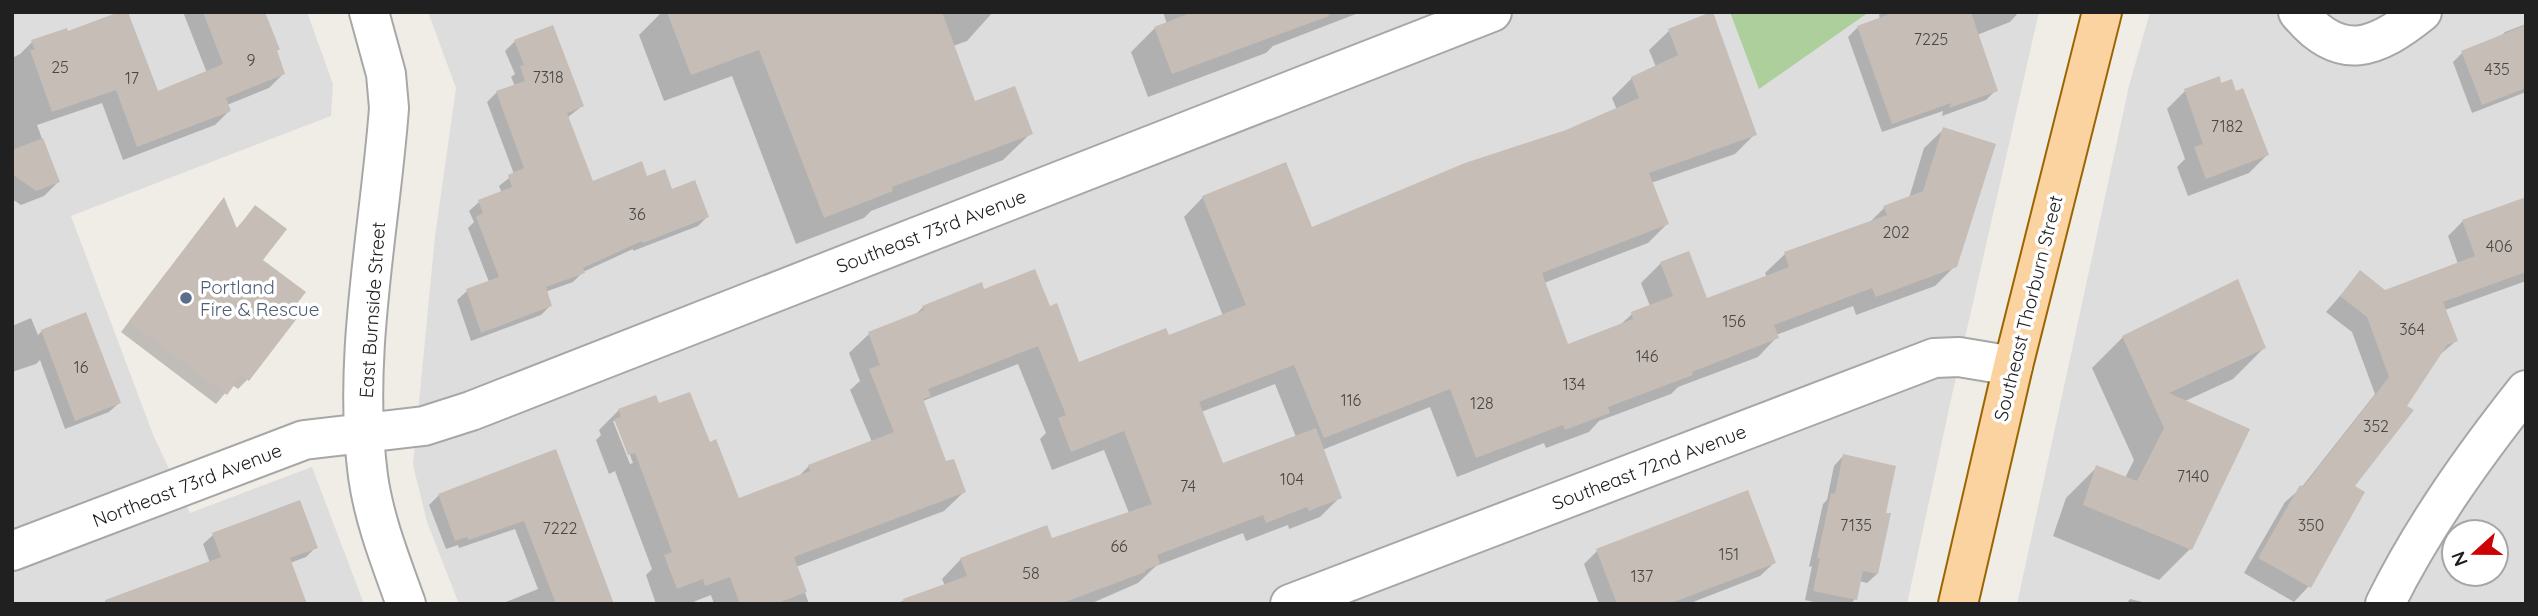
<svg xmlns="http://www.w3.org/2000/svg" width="2538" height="616" font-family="Quicksand,sans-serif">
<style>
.residential{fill:#dedddd;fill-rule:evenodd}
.forest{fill:#accf9c}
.shadow{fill:#0003;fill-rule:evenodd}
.building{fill:#c5bdb6}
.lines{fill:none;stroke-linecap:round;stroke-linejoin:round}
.minor-casing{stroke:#a7a7a7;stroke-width:42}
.major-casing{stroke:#9b6601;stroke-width:42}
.minor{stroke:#fff;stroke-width:38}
.major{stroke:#fbd3a1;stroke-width:38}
.service-dot{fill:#5c6f8a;stroke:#fff;stroke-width:2.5}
.labels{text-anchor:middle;stroke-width:7;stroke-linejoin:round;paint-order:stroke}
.number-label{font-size:16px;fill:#494746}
.street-label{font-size:19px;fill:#202020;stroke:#fff}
.service-label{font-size:19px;fill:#4e5e75;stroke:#fff;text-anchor:start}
</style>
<rect width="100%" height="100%" fill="#f0ede6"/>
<path class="residential" d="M12,12H307L333,84L331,116L71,216L154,437L190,513L312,467L364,604H12Z
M428,12H2039L1952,395L1907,604H459L427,522L413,465L435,236L456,88Z
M2150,12H2526V604H2017L2129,86ZM2454,532H2496V574H2454Z"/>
<path class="forest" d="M1730,12H1869L1759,89Z"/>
<path class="shadow" d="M183,12H263L278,50L276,52L283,74L269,88L227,105L229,111L215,125L123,160L102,103L37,125L58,182L44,196L21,205L12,199V58L20,54L32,42L157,93L207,73Z
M662,12H993L967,41L953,46L973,103L1031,133L1003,160L871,211L864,218L796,244L732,76L664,101L639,35Z
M1163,12H1361L1273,46L1266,53L1148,97L1131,52L1155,28L1167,24Z
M1882,12H2019L2010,22L1977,35L1996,90L1986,100L1942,116L1943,111L1882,132L1848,37L1858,27L1880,19L1879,15Z
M2526,24V92L2472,113L2453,62L2462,53L2499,38L2505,32Z
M552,28L582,106L567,118L592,184L646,178L671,191L707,217L698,226L633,251V249L583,272L573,282L545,292L550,306L541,315L471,341L457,300L467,291L489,282L468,228L474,222L469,211L479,202L502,193L499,186L514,174L487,102L497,92L515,86L511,77L515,74L505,51L514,42Z
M1669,31L1755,134L1735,154L1651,183L1667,224L1648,243L1544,283L1567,346L1620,325L1632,314L1650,306L1641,283L1661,263L1706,300L1767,277L1765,273L1785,254L1869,223L1884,208L1909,198L1924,148L1944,129L1955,266L1935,286L1856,315L1853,306L1776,335L1777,337L1758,357L1678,387L1671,394L1599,421L1589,432L1546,448L1544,443L1457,477L1430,407L1322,450L1340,497L1320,517L1289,529L1288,525L1246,541L1243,533L1156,566L1138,583L1090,604H894L945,586L942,579L961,559L1051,540L1129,513L1104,450L1052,470L1040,439L1046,433L1018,364L923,401L945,464L964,492L944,511L796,567L809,604H714L711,595L688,604H656L646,575L652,569L615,471L609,474L596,440L601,435L599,430L619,410L658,405L709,444L738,500L797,478L809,466L872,442L850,390L860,381L849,353L869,334L914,316L923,307L983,291L1049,308L1078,364L1168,337L1223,316L1184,217L1203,197L1311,229L1566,132L1617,110L1612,98L1632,78L1656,67L1649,50ZM1275,384L1296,437L1222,466L1201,412ZM613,421H617L633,463L630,464Z
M2220,85L2267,155L2249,173L2188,196L2177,167L2185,159L2167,109L2185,91Z
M2526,205V281L2445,310L2456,341L2437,357L2353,486L2309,586L2294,602L2244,573L2285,502L2301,488L2375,394L2352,332L2326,312L2360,273L2385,292L2458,264L2448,236L2463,221Z
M255,207L261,260L288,312L247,380L238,389L232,385L216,404L121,332L215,209L235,230Z
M31,318L38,335L42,331L119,403L109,412L65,429L40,360L36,364L12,372V326Z
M2123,337L2264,348L2233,379L2183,402L2190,549L2159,580L2053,536L2066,498L2097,467L2125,478L2134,460L2092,368Z
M555,451L612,604H501L538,589L515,529L459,548L458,545L446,549L429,505L439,495Z
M1843,456L1884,514L1877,574L1867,583L1859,581L1855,599L1851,604H1822L1805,600L1812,566L1809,567L1823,504L1827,500L1834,466Z
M299,502L316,547L306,557L290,563H210L203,544L213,535Z
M1597,551L1774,563L1760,576L1688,604H1599L1584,564Z
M2130,599L2147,603L2149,604H2126Z"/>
<path class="building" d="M119,12H128L158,91L223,64L203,12H265L280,50H277L285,74L226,98L231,111L137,147L116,90L52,112L30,50H35L31,40L67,28L68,31Z
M667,12H942L975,101L1015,86L1033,134L892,187L893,191L824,218L759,50L691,75Z
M1193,12H1328L1329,16L1172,74L1154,27Z
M1711,12H1713L1757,135L1649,173L1669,224L1542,273L1568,344L1633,319L1631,312L1673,296L1660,262L1689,251L1707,298L1789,267L1784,252L1887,215L1883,206L1923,191L1943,127L1996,144L1957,267L1876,297L1872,288L1774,325L1779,338L1692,372L1693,375L1608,407L1610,413L1565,430L1563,425L1476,458L1450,389L1324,438L1294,365L1199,402L1223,463L1316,428L1342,498L1309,511L1307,507L1266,523L1263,515L1157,555L1160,564L1145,570V572L1060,604H904L903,599L967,576L960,558L1047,525L1052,538L1152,504L1124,431L1071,452L1058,418L1066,415L1038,346L928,389L931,396L923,399L946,461L954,459L966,492L794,557L807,592L775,604H740L730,577L705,586L703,579L677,589L664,555L672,552L635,453L628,455L614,419L621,417L618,409L656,395L659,403L690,392L710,442L716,439L739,498L810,471L808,465L894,432L869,369L880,365L868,332L924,310L922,306L982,282L984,289L1035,269L1050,306L1057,303L1079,362L1166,328L1169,335L1246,305L1202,196L1286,162L1312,227L1465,163L1566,130L1639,98L1631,77L1678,55L1668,29Z
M1895,12H1971L1998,91L1949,108L1951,103L1892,124L1857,26Z
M553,25L584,106L567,113L593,181L642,161L647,176L665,169L672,189L695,180L709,217L643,243L642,241L583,268L585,273L546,287L552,306L481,333L466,289L499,277L476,217L483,213L478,200L512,187L508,175L524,168L496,91L525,81L520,66L524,65L514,40Z
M2526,25V88L2482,105L2461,51Z
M2220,76L2221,83L2232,79L2236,91L2243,88L2269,155L2206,179L2194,147L2203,144L2184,89Z
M43,138L60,182L36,191L12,174V150Z
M224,197L237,229L255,205L287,229L263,260L306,292L291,311L298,317L249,381L241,376L227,395L129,321Z
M2526,197V272L2443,302L2458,341L2447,345L2407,406L2414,410L2355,486L2365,492L2311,588L2258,558L2300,485L2303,487L2389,377L2367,317L2340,296L2360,270L2385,290L2475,256L2462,220Z
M2238,279L2266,348L2169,393L2250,429L2192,550L2083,505L2096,465L2137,481L2164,428L2122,336Z
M86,312L121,403L75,421L41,330Z
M556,449L614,604H556L524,521L469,540L467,537L455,541L438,494Z
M1843,454L1896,466L1886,513H1891L1878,574L1863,571L1857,600L1813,591L1820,558L1817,559L1831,493L1835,494Z
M1748,490L1776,563L1669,604H1617L1596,549Z
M300,500L318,548L290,558L307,604H105V600L221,557L212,533Z"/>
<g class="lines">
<defs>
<path id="minor" d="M369,12L386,74L389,108C380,229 352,356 368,476C374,520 391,562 406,604
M2298,12C2340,64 2376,49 2422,12
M12,551L304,440L424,426L471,411L1492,12
M1290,604L1934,358L1959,357L2013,366
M2385,604C2423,527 2473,457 2526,390"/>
<path id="major" d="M1958,604L2013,366L2102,12"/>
</defs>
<use href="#minor" class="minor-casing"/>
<use href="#major" class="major-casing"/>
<use href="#minor" class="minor"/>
<use href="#major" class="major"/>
</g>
<circle class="service-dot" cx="186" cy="298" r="7"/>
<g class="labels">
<g class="number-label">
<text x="1931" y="45">7225</text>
<text x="251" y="66">9</text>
<text x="60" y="73">25</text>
<text x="2497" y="75">435</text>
<text x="548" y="83">7318</text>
<text x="132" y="84">17</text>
<text x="2227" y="132">7182</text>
<text x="637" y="220">36</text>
<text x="1896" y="238">202</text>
<text x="2499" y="252">406</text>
<text x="1734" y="327">156</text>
<text x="2412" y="335">364</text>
<text x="1647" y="362">146</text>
<text x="81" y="373">16</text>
<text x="1574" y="390">134</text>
<text x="1351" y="406">116</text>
<text x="1482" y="409">128</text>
<text x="2376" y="432">352</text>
<text x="2193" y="482">7140</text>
<text x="1292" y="485">104</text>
<text x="1188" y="492">74</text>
<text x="1856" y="531">7135</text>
<text x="2311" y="531">350</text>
<text x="560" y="534">7222</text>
<text x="1119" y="552">66</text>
<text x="1729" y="560">151</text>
<text x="1031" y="579">58</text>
<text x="1642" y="582">137</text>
</g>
<g class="street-label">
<text transform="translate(931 231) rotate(-21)" y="7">Southeast 73rd Avenue</text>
<text transform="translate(2028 308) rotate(-76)" y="7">Southeast Thorburn Street</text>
<text transform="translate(372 310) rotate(-86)" y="7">East Burnside Street</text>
<text transform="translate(1649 467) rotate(-21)" y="7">Southeast 72nd Avenue</text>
<text transform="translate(187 485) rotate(-21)" y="7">Northeast 73rd Avenue</text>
</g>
<g class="service-label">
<text x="200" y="294">Portland<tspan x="200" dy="22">Fire &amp; Rescue</tspan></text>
</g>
</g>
<rect width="2538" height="616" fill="none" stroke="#202020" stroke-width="28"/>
<g transform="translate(2475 553) rotate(249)"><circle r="33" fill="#ffffff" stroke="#a6a6a6" stroke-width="2"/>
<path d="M0-5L12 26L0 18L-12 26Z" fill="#ce0205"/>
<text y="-10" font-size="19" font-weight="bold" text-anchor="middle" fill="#202020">N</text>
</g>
</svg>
